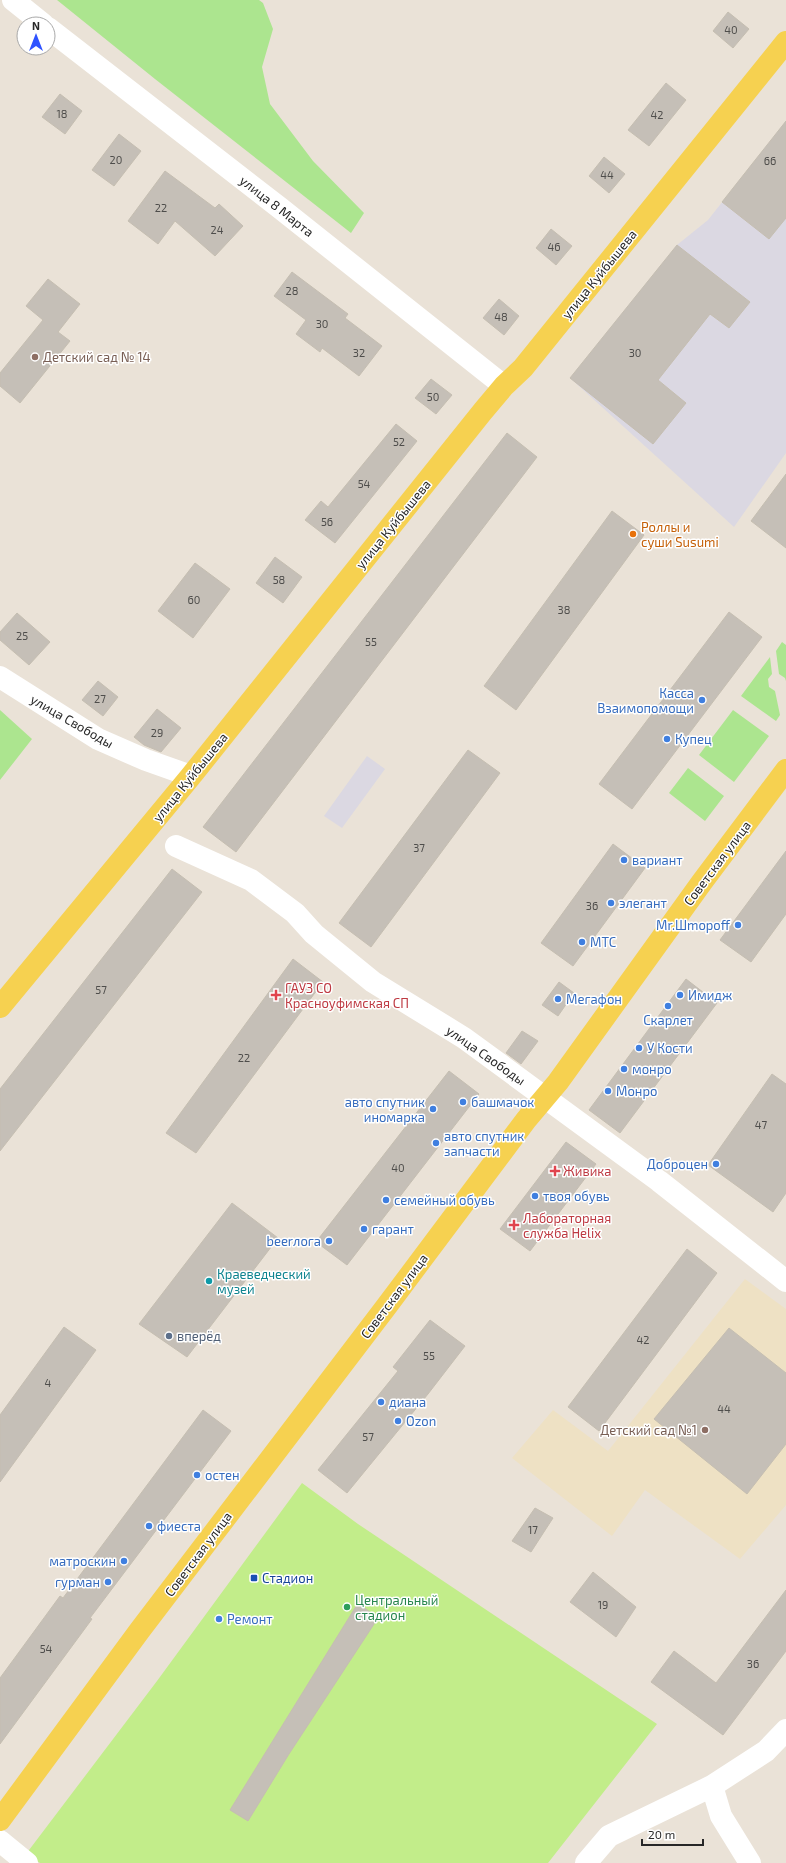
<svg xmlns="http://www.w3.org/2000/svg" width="786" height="1863" font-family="'Exo 2',sans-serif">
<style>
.industrial{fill:#dbd8e2}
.education{fill:#eee1c4}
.green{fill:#ace58f}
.pitch{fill:#c2ed8a}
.building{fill:#c5bfb7;stroke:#c5beb1}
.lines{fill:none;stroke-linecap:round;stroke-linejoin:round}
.minor{stroke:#fff;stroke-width:22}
.major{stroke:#f6d150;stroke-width:22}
.education-dot{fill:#8d6e63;stroke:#fff;stroke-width:1.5}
.food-dot{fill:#e8710a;stroke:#fff;stroke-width:1.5}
.shop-dot{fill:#3f7fe0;stroke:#fff;stroke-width:1.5}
.health-dot{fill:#e0444e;stroke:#fff;stroke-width:1.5}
.culture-dot{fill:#0f9aa8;stroke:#fff;stroke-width:1.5}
.service-dot{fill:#5c6f8a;stroke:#fff;stroke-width:1.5}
.transit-dot{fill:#1a4fb4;stroke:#fff;stroke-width:1.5}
.leisure-dot{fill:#2e9e5b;stroke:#fff;stroke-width:1.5}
.labels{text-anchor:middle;stroke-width:3;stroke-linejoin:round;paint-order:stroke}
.number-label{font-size:11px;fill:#4e4d4b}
.street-label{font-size:13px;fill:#272727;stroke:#fff}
.education-label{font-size:13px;fill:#785e54;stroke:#fff;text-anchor:start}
.food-label{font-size:13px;fill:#c56008;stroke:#fff;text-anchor:start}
.shop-label{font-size:13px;fill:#366cbe;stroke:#fff;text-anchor:start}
.health-label{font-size:13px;fill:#be3a42;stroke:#fff;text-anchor:start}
.culture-label{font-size:13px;fill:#0d838f;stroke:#fff;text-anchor:start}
.service-label{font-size:13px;fill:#4e5e75;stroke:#fff;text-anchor:start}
.transit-label{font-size:13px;fill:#164399;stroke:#fff;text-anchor:start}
.leisure-label{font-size:13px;fill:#27864d;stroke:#fff;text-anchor:start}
</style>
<rect width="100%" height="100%" fill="#eae2d7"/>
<path class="industrial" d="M786,121V453L734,527L570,378L677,245L708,220Z
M367,756L385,769L342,828L324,816Z"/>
<path class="education" d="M745,1279L786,1309V1505L740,1559L645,1490L612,1536L512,1458L553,1410L608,1451Z"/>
<path class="green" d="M57,0H259L263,3L273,29L262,67L270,104L313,161L364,213L351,233L155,79Z
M782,642L786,645V681L785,678L779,674L776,651Z
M770,657L772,674L768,679L769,687L775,691L780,715L776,721L741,696Z
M0,710L32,739L0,780Z
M733,710L769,736L734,782L699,755Z
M688,768L724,796L705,821L669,793Z"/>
<path class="pitch" d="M302,1483L358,1524L657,1724L548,1863H40L26,1854L157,1681Z"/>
<path class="building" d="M728,12L749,29L733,48L713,31Z
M666,83L686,100L649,146L628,130Z
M60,94L82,111L65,134L42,117Z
M786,121V218L769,239L722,202Z
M119,134L141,151L114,186L92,170Z
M604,157L625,174L609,193L589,176Z
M165,171L215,208L219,204L243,226L215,256L175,221L158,244L128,221Z
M551,229L572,246L556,265L536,248Z
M677,245L750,302L729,328L710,314L658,380L686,403L653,444L570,378Z
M292,272L348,314L345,318L382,346L359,376L322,348L320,352L296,334L306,320L274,296Z
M48,279L80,304L58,332L70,341L20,403L0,386V373L43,320L26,306Z
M499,299L519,316L504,335L483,318Z
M431,379L452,395L436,414L415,398Z
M396,424L417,441L335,543L305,520L321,501L328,507Z
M507,433L537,457L236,852L203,827Z
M786,474V548L751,521Z
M612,511L644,535L516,710L484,686Z
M275,557L302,577L283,603L256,583Z
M195,563L230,589L193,638L158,611Z
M729,612L762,637L632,809L599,784Z
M17,613L50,642L29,665L0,640V632Z
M98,681L118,697L103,716L82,700Z
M157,709L181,728L161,752L144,745L134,737Z
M468,750L500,773L371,947L339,923Z
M613,844L645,868L573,966L541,943Z
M786,851V914L751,962L720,940Z
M172,869L202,892L0,1151V1089Z
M293,959L323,982L196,1153L166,1133Z
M686,979L717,1003L620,1133L589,1110Z
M559,982L574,993L558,1016L542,1005Z
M522,1031L538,1041L521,1064L506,1053Z
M449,1071L479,1094L347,1265L316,1242Z
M772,1074L786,1084V1193L773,1212L708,1165Z
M566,1142L596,1164L530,1251L500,1229Z
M232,1203L278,1238L187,1357L139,1324Z
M687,1249L717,1273L599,1431L568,1407Z
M430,1320L465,1346L428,1394L347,1493L318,1470L398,1371L393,1367Z
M64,1327L96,1350L0,1482V1415Z
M729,1328L786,1373V1444L747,1494L654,1419Z
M203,1410L231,1431L90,1618L92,1619L0,1744V1678L60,1596L63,1598Z
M535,1508L553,1518L531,1552L512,1541Z
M593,1572L636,1607L616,1637L570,1602Z
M786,1590V1651L723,1735L651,1682L674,1651L716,1683Z
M358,1603L378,1618L289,1754L248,1821L230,1810Z"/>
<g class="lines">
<path class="minor" d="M13,0L43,24
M48,28L280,208L504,386
M0,677L98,739L146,760L191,776
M176,846L251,880L295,913L314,934L373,982L464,1038L659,1181L786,1281
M712,1786L721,1816L750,1863
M0,1841L27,1863
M586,1863L609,1836L712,1786L766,1751L786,1730"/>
<path class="major" d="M0,1007L191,776L483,411L504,386L523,368L786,42
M0,1820L140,1630L386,1307L526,1120L558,1082L702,882L786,770"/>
</g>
<g class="education-dot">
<circle cx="35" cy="357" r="4"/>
<circle cx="705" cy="1430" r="4"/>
</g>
<circle class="food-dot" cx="633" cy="534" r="4"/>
<g class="shop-dot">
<circle cx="702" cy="700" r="4"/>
<circle cx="667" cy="739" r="4"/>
<circle cx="624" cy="860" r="4"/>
<circle cx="611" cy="903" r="4"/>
<circle cx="738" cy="925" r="4"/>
<circle cx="582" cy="942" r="4"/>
<circle cx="680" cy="995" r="4"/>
<circle cx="558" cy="999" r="4"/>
<circle cx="668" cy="1006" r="4"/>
<circle cx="639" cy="1048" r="4"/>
<circle cx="624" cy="1069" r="4"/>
<circle cx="608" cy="1091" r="4"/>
<circle cx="463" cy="1102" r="4"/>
<circle cx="433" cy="1109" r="4"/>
<circle cx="436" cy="1143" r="4"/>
<circle cx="716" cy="1164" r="4"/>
<circle cx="535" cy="1196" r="4"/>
<circle cx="386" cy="1200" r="4"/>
<circle cx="364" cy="1229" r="4"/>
<circle cx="329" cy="1241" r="4"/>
<circle cx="381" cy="1402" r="4"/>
<circle cx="398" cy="1421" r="4"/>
<circle cx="197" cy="1475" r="4"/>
<circle cx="149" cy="1526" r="4"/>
<circle cx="124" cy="1561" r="4"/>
<circle cx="108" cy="1582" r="4"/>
<circle cx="219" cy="1619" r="4"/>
</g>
<g class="health-dot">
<path d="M274 989h4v4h4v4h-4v4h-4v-4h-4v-4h4z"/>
<path d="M553 1165h4v4h4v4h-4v4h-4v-4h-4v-4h4z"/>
<path d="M512 1219h4v4h4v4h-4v4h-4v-4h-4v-4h4z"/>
</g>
<circle class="culture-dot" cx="209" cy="1281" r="4"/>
<circle class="service-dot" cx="169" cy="1336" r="4"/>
<rect class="transit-dot" x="250" y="1574" width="8" height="8" rx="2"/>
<circle class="leisure-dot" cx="347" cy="1607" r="4"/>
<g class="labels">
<g class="number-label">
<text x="731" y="34">40</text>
<text x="62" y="118">18</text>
<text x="657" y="119">42</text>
<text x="116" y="164">20</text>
<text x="770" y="165">66</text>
<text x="607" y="179">44</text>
<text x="161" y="212">22</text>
<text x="217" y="234">24</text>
<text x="554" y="251">46</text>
<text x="292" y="295">28</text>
<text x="501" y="321">48</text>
<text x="322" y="328">30</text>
<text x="359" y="357">32</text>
<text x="635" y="357">30</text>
<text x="433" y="401">50</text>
<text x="399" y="446">52</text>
<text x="364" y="488">54</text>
<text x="327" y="526">56</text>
<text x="279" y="584">58</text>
<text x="194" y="604">60</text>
<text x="564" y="614">38</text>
<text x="22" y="640">25</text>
<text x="371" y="646">55</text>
<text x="100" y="703">27</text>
<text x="157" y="737">29</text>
<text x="419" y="852">37</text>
<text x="592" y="910">36</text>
<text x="101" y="994">57</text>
<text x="244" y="1062">22</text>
<text x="761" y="1129">47</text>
<text x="398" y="1172">40</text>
<text x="643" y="1344">42</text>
<text x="429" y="1360">55</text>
<text x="48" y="1387">4</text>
<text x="724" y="1413">44</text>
<text x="368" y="1441">57</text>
<text x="533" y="1534">17</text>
<text x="603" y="1609">19</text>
<text x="46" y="1653">54</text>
<text x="753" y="1668">36</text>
</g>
<g class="street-label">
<text transform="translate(277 206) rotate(38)" y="5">улица 8 Марта</text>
<text transform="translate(599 274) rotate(-51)" y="5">улица Куйбышева</text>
<text transform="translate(393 524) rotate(-51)" y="5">улица Куйбышева</text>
<text transform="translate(72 721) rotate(30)" y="5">улица Свободы</text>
<text transform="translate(190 777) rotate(-51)" y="5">улица Куйбышева</text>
<text transform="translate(717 863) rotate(-53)" y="5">Советская улица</text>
<text transform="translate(486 1055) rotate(35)" y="5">улица Свободы</text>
<text transform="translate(394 1296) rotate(-53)" y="5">Советская улица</text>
<text transform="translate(198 1554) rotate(-53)" y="5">Советская улица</text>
</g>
<g class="education-label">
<text x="43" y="362">Детский сад № 14</text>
<text x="697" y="1435" text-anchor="end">Детский сад №1</text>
</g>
<g class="food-label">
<text x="641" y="532">Роллы и<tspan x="641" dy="15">суши Susumi</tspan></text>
</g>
<g class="shop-label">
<text x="694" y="698" text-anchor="end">Касса<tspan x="694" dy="15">Взаимопомощи</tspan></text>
<text x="675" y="744">Купец</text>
<text x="632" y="865">вариант</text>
<text x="619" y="908">элегант</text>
<text x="730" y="930" text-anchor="end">Mr.Шmopoff</text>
<text x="590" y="947">МТС</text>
<text x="688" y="1000">Имидж</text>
<text x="566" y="1004">Мегафон</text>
<text x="668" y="1025" text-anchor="middle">Скарлет</text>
<text x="647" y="1053">У Кости</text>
<text x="632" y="1074">монро</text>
<text x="616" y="1096">Монро</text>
<text x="425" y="1107" text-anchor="end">авто спутник<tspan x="425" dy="15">иномарка</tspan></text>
<text x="471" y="1107">башмачок</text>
<text x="444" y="1141">авто спутник<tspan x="444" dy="15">запчасти</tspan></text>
<text x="708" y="1169" text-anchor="end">Доброцен</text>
<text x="543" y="1201">твоя обувь</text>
<text x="394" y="1205">семейный обувь</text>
<text x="372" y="1234">гарант</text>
<text x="321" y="1246" text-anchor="end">beerлога</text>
<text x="389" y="1407">диана</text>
<text x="406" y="1426">Ozon</text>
<text x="205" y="1480">остен</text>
<text x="157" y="1531">фиеста</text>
<text x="116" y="1566" text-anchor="end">матроскин</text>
<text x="100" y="1587" text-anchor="end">гурман</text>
<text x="227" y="1624">Ремонт</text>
</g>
<g class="health-label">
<text x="285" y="993">ГАУЗ СО<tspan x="285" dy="15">Красноуфимская СП</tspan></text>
<text x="563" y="1176">Живика</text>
<text x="523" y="1223">Лабораторная<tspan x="523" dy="15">служба Helix</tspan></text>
</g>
<g class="culture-label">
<text x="217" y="1279">Краеведческий<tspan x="217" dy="15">музей</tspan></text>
</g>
<g class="service-label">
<text x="177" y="1341">вперёд</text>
</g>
<g class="transit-label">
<text x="262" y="1583">Стадион</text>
</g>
<g class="leisure-label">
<text x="355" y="1605">Центральный<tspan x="355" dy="15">стадион</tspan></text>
</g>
</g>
<g transform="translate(36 36)"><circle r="19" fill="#ffffff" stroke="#a9a9a9"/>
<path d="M0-3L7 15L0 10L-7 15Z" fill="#2f53ff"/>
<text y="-6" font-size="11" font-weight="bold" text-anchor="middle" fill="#272727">N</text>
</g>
<path d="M642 1839v6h61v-6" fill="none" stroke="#272727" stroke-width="2"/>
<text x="648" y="1839" font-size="12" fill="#272727" stroke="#ffffff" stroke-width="3" paint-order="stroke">20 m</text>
</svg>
